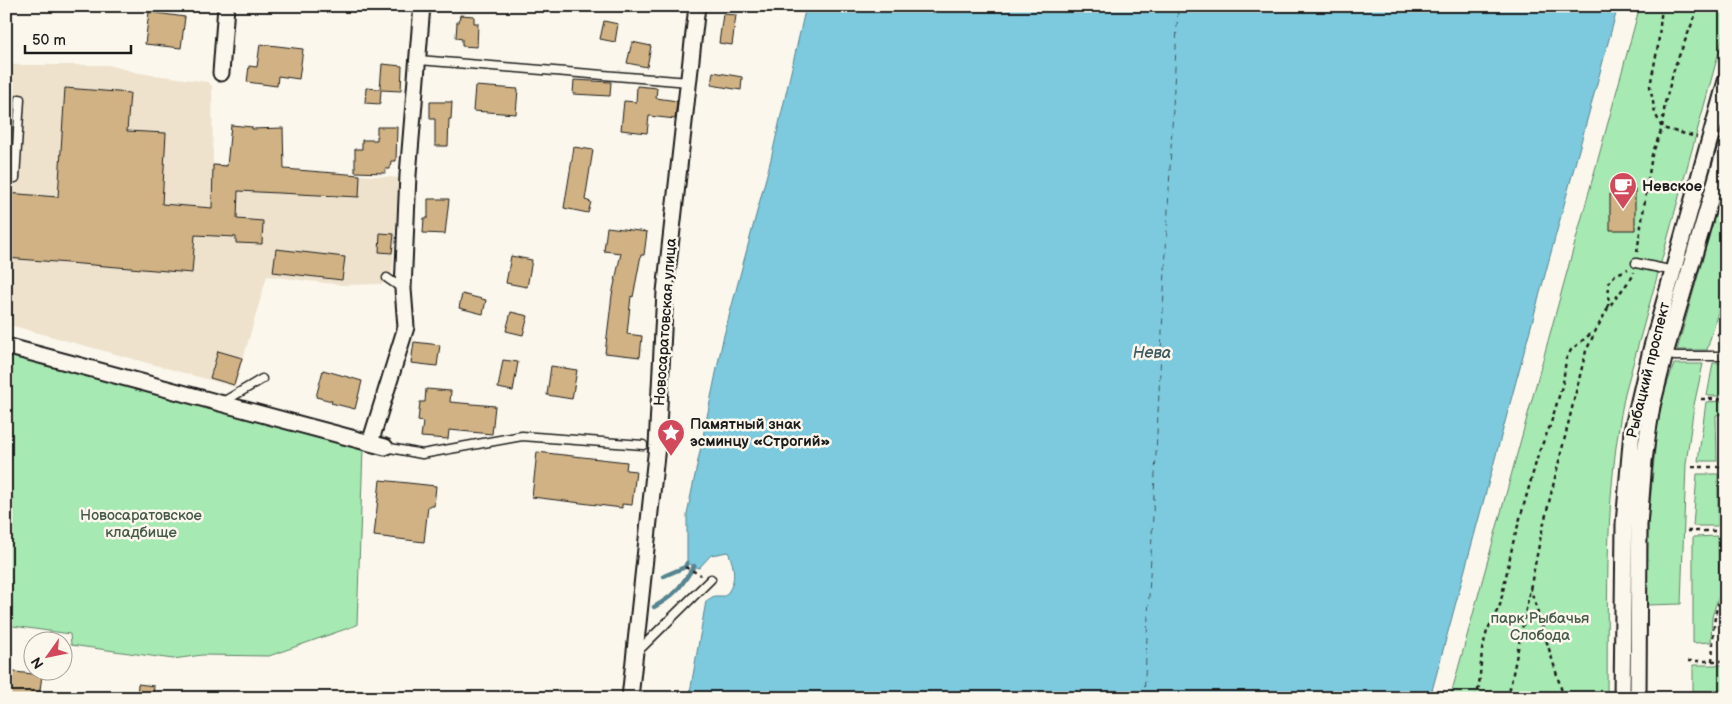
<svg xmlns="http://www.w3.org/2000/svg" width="1732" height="704" font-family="'Balsamiq Sans',sans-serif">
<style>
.built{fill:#eee2cd}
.green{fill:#a6e9b2;stroke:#618267}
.water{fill:#7dc9dd;stroke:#568490}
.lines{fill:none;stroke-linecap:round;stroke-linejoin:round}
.stream{stroke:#568490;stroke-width:4.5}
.ferry{stroke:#3e5960;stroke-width:1;stroke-dasharray:6 5;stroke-linecap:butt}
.building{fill:#d0b284;stroke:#1c1c1c}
.service-casing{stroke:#1c1c1c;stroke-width:11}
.minor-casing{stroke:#1c1c1c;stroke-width:19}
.path{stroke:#1c1c1c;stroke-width:2.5;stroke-dasharray:4 4;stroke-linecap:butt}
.service{stroke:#fbf7ec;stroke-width:8}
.minor{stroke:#fbf7ec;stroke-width:15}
.labels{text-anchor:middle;stroke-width:5;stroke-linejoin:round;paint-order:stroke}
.poi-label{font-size:15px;font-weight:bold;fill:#1c1c1c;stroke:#fbf7ec;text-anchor:start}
.street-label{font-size:15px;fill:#1c1c1c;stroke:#fbf7ec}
.park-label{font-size:15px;fill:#455a49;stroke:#fbf7ec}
.water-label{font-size:16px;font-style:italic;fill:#3e5960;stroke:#fbf7ec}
</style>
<rect width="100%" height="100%" fill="#fbf7ec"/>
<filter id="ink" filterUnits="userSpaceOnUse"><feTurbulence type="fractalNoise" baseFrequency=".02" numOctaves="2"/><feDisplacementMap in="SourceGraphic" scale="10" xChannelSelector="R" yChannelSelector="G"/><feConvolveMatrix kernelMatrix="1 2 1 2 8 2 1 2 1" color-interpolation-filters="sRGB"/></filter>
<g filter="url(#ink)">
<path class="built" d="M6,65H108L139,73L208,82L212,86L213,164L400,178L392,273L382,284L342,285L267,276L235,387L6,324Z"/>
<path class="green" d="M1640,6H1726V26L1625,393C1604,495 1608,594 1607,698H1450Z
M1726,176V284L1707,350H1677Z
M6,354L363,449L357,625L269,656L202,655L173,659L71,645L70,634L6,625Z
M1713,363H1720L1724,366V396H1707Z
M1674,364H1703L1694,405L1686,464L1681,604L1647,605L1648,525L1657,427L1664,393Z
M1725,401V414L1716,415L1717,461H1698L1706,402Z
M1697,474H1718V526H1693Z
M1718,536L1719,595L1712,617L1711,642L1693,643V537Z
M1693,665H1726V691H1693Z"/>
<path class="water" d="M806,6H1618L1430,698H689L706,601L714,596H725C737,583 735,567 728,552L711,555L699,568L687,563V514L723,339L771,159Z"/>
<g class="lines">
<path class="stream" d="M664,576L685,567L687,563
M654,607C676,595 681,586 694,566"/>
<path class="ferry" d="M1144,698L1178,6"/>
</g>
<path class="building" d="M149,12L185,17L181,48L145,44Z
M723,14L736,15L732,45L719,43Z
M460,15L474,16V23H478L477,47L462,46V39L456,38L457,22H459Z
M604,21L618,24L615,42L600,39Z
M632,42L651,46L647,67L627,63Z
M260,44L303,49L299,79L278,76L277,86L247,82L249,66L257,67Z
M382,64L402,66L401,91L381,90L380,104L365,103L366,88L380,89Z
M713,72L742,77L741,90L711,85Z
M574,80L611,82L610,96L573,94Z
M475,86L518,89L516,114L473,111Z
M637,86L657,88L656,98L677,101L675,119L649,116L647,133L621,130L624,101L636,102Z
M65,88L130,93L127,131L166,133L162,204L212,208L213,165L227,166L231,125L252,127V129L283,128L284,169L360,175L359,197L238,191L237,219L263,221L262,244L236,243V237L195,235L192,273L6,258V193L58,197Z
M430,102H452L451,119H449L448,146H435V119H430Z
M377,127H397L396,161H391L390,169H385V173L355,172V149H362V140H377Z
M574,147L593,150L585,200L591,202L588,213L564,208Z
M1610,189H1635V230H1610Z
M428,199H449L445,234L423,233L424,218H428Z
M607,227L647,232L644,255H641L633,297L631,296L627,334L642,336L640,357L605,353L612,295L621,253L604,251Z
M380,233L394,234L392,253L379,252Z
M276,249L345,257L342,280L273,272Z
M511,256L532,260L527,287L506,283Z
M462,294L486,300L483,314L459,308Z
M511,312L528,316L523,335L506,331Z
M414,342L440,345L437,366L411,363Z
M218,351L242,358L234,385L210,378Z
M503,360L518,362L513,391L498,388Z
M551,366L577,370L572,399L547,395Z
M323,370L362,381L355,409L331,403L332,401L316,397Z
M426,389L451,391L450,402L495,406L492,434L449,430L448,439L421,437L423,422L418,421L420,402H425Z
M537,452L627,462L626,470L636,471L632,505L622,504V508L532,497Z
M380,480L436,486L434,506H428L424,542L374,536Z
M6,671L42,675L39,698H6Z
M138,684L154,686L153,698H137Z"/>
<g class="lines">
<defs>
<path id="service" d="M419,60L689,82
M6,178H15L20,99
M1636,263L1674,271
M387,278L403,289
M1663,354L1675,356H1726
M223,402L262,379
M385,447L422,454L522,436L643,445
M637,652L711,579"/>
<path id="minor" d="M221,73L226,6
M6,346L385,447
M370,443L406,327L403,289L408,175L422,6
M630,698L657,446L665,292L697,6
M1622,698L1624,524L1632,431L1651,350L1726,81
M1638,698L1639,525L1644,461L1648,431L1652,406L1665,354L1726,146"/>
</defs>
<use href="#service" class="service-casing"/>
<use href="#minor" class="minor-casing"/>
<path class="path" d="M1662,6L1658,46L1650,86L1655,113L1662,128L1697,137
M1637,252L1652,155L1662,128L1665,103L1675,66L1699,6
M1608,308L1609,282L1615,275L1628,269
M1722,317H1726
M1717,336L1726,327
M1701,399H1726
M1692,467H1726
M1687,531H1726
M685,567L701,575
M1530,587L1564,698
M1688,661H1726
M1712,661C1714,641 1711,606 1726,591
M1475,698L1479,687L1482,650L1487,631L1500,605L1513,543L1539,452L1550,426L1563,383L1566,359L1571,350L1594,331
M1508,698L1541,535L1586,351L1596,330L1608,308L1633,276L1634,272"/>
<use href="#service" class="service"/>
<use href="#minor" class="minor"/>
</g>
</g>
<defs>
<symbol id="cafe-pin" viewBox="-11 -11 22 30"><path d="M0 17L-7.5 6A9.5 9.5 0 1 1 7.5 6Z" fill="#d1495b" stroke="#fbf7ec"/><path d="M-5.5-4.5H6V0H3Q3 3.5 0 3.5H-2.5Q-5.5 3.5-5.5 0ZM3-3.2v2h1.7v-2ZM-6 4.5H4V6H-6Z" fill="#fff"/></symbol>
<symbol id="sight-pin" viewBox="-11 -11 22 30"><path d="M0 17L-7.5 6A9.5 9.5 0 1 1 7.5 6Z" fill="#d1495b" stroke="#fbf7ec"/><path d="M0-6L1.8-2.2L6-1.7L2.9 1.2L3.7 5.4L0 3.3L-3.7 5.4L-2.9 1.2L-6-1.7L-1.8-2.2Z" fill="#fff"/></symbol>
</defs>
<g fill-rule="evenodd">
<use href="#cafe-pin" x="1607" y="170" width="32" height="43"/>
<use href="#sight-pin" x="655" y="417" width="32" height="43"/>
</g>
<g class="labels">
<g class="poi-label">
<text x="1642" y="191">Невское</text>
<text x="690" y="429">Памятный знак<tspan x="690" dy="17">эсминцу «Строгий»</tspan></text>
</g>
<g class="street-label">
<text transform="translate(665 322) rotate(-86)" y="5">Новосаратовская улица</text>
<text transform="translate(1648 370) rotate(-76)" y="5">Рыбацкий проспект</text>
</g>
<g class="park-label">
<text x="141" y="520">Новосаратовское<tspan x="141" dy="17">кладбище</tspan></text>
<text x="1540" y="623">парк Рыбачья<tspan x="1540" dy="17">Слобода</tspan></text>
</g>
<g class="water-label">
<text x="1152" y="358">Нева</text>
</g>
</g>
<rect width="1732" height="704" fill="none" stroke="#fbf7ec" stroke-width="25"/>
<rect x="12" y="12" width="1707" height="679" fill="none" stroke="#1c1c1c" stroke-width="2" filter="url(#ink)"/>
<g transform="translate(48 656) rotate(237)"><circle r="24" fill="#fbf7ec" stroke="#a29f99"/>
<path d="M0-4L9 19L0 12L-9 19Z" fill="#d1495b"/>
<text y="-8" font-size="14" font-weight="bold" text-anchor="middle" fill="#1c1c1c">N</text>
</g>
<path d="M25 45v8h106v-8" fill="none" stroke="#1c1c1c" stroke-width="2.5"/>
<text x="32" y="45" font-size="15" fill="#1c1c1c" stroke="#fbf7ec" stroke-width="4" paint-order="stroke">50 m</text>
</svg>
